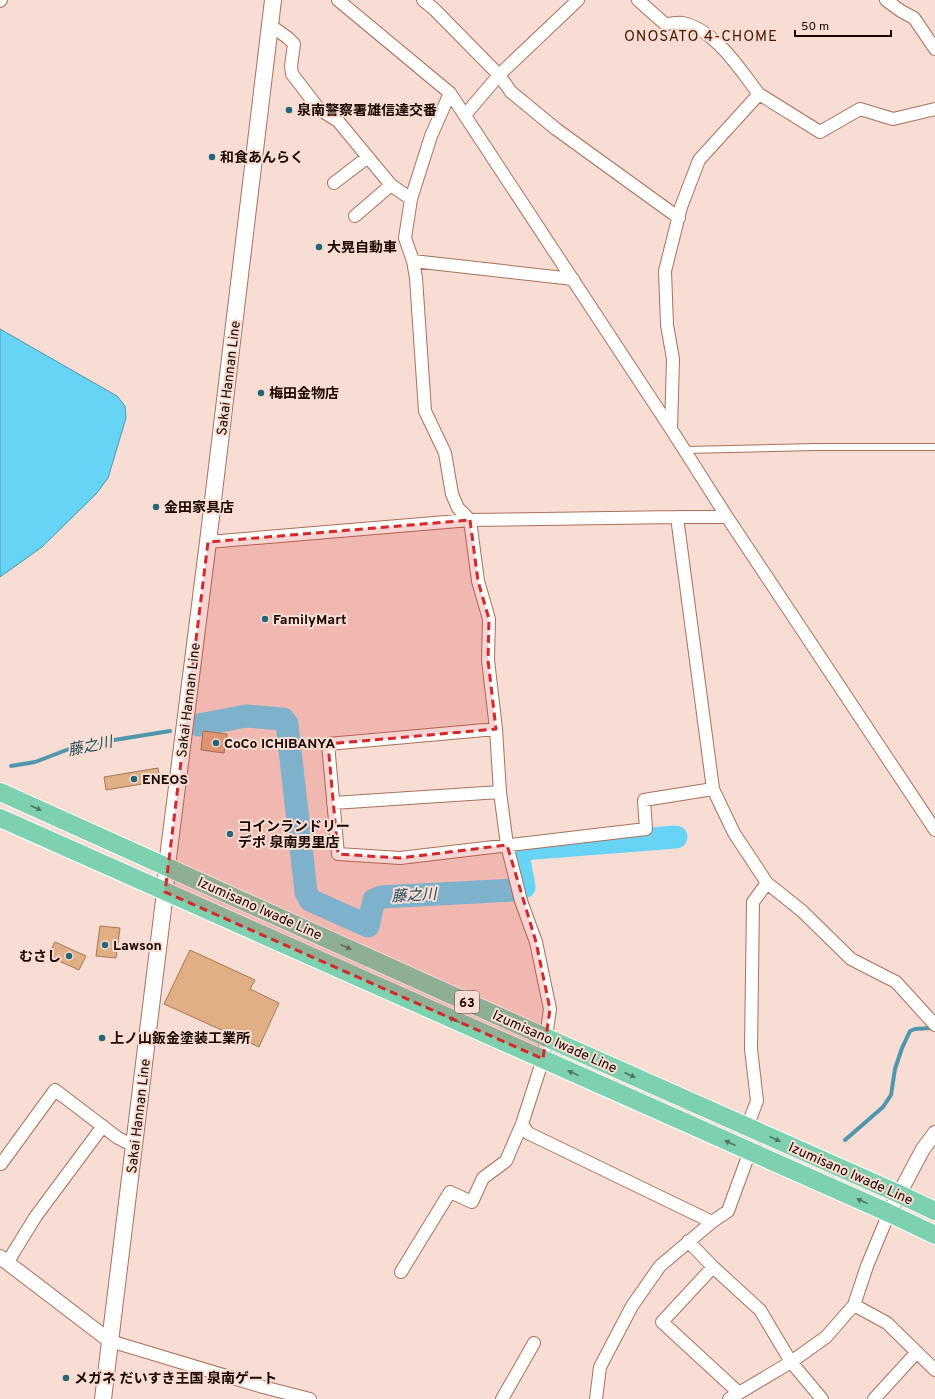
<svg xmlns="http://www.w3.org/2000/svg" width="935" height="1399" font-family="Overpass,'Noto Sans JP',sans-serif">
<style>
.water{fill:#67d4f5;stroke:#5096ac}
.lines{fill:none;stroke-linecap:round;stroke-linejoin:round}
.stream{stroke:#5096ac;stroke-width:4}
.river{stroke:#67d4f5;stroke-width:23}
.building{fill:#e1af86;stroke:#a87951}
.service-casing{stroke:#aa705b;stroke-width:8}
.minor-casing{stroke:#aa705b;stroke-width:14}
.tertiary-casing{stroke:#aa705b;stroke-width:16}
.secondary-casing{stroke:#aa705b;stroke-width:18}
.primary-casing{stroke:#fff;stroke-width:20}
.service{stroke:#fff;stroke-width:6}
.minor{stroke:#fff;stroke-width:12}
.tertiary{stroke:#fff;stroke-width:14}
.secondary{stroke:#fff;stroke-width:16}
.primary{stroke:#7dd1b0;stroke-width:18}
.oneway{fill:#517662}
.marked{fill:#d62828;fill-opacity:0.2;stroke:#d62828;stroke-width:3;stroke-dasharray:8 5;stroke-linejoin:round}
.poi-dot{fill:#236579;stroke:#f7ddd3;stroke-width:1.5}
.labels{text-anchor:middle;stroke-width:4;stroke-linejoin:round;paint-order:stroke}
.shield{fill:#f7ddd3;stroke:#5d4741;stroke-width:1}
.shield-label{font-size:13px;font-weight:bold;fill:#1b0702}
.poi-label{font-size:14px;font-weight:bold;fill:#1b0702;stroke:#f7ddd3;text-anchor:start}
.street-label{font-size:14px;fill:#1b0702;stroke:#f7ddd3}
.neighbourhood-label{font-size:15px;letter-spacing:1px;fill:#491805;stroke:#f7ddd3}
.water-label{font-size:15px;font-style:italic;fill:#1c4b59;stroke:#f7ddd3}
</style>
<rect width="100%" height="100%" fill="#f7ddd3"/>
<path class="water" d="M0,329L117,396L125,406L126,418L108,478L96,494L42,547L0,577Z"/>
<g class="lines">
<path class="stream" d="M11,766L35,762L77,746L170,731
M845,1140L883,1107L891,1095L895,1069L902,1048L910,1031L915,1029L932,1028"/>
<path class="river" d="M199,725L246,716L283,719L287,724L306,892L310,900L368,926L374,900L381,897L513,890L524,887L518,854L522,849L676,837"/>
</g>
<path class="building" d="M203,731L227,734L224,753L201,750Z
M158,768L160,781L106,790L104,777Z
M100,926L120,928L116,958L96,956Z
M55,942L86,956L79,970L48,956Z
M190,950L255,980L250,989L279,1003L259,1047L164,1004Z"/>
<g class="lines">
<defs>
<path id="service" d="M685,450L815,447H935"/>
<path id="minor" d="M338,0L450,93L671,429L727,517L935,830
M423,0L434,9L499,75L511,92L556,129L679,218
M638,0L665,24C670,24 678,22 683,23C716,30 740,70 759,94
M886,0L901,11L914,18L935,49
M0,1L1,0
M270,25L288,38L294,44L291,66L292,74L319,109L338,121L391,185L411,199
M465,115L499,75L578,0
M334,183L368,157
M355,216L391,185
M413,261L573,279
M671,429L673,359L667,325L665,271L681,207L699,160L759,94L820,132L860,109L893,119L935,109
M677,517L713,789L734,833L767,883L802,911L851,959L896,982L935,1025
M208,542L470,520L677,517H727
M496,729L328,744L338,854L400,858L646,829L644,800L713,789
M333,803L500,792
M522,1124L528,1133L712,1222
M747,1127L757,1101L751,1049L753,902L767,883
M1,1164L55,1090L118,1138L134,1146
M688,1241L713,1267L760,1310L791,1362L822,1399
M7,1263L36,1216L103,1126
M713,1267L662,1322L739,1393
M401,1272L450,1192L472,1202L483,1178L506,1161L522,1124L543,1059L550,1009L536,942L521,901L507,845L500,792L496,729L488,660L489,619L478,581L470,520L458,508L452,494L445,453L425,411L416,278L413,261L405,238L411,199L431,136L450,93
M854,1305L887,1323L935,1370
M110,1341L263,1387L310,1399
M502,1399L534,1343
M596,1399L600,1367L632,1306L660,1266L712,1222L728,1211L750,1151
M729,1399L791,1362L826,1337L854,1305L867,1266L889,1213
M874,1399L917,1352"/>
<path id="tertiary" d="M889,1213L923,1149L935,1133
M0,1257L110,1341"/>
<path id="secondary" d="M103,1399L165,892L167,866L208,542L273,0"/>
<path id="primary" d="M0,792L545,1037L899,1194L935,1211
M0,818L889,1213L935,1235"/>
</defs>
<use href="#service" class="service-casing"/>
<use href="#minor" class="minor-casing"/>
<use href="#tertiary" class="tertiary-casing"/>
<use href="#secondary" class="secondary-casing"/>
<use href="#primary" class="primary-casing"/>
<use href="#service" class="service"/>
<use href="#minor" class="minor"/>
<use href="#tertiary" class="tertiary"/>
<use href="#secondary" class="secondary"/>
<use href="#primary" class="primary"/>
</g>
<defs><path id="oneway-solid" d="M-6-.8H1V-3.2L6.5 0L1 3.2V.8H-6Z"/></defs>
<g class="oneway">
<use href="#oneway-solid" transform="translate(36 808) rotate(24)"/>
<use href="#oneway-solid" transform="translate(346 947) rotate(24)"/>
<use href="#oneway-solid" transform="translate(454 1020) rotate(-156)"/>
<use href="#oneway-solid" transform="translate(573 1073) rotate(-156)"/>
<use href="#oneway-solid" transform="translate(630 1075) rotate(24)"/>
<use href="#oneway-solid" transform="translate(775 1139) rotate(24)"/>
<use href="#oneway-solid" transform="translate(730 1143) rotate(-156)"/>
<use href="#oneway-solid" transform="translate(862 1201) rotate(-156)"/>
</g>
<path class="marked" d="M470,520L478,581L489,619L488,660L496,729L328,744L338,854L400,858L507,845L536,942L550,1009L543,1059L165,892L208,542Z"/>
<g class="poi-dot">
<circle cx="289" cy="110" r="4"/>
<circle cx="212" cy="157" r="4"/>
<circle cx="319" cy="247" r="4"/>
<circle cx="261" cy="393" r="4"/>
<circle cx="156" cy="507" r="4"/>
<circle cx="265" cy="619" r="4"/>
<circle cx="216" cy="743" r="4"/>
<circle cx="134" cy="779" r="4"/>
<circle cx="230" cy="834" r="4"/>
<circle cx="105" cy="945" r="4"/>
<circle cx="69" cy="956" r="4"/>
<circle cx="102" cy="1038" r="4"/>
<circle cx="66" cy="1378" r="4"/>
</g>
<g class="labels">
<rect class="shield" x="455" y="991" width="24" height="22" rx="3"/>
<g class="shield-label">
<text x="467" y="1007">63</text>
</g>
<g class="poi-label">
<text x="297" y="115">泉南警察署雄信達交番</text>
<text x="220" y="162">和食あんらく</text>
<text x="327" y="252">大晃自動車</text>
<text x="269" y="398">梅田金物店</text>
<text x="164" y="512">金田家具店</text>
<text x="273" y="624">FamilyMart</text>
<text x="224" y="748">CoCo ICHIBANYA</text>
<text x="142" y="784">ENEOS</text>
<text x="238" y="831">コインランドリー<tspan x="238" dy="16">デポ 泉南男里店</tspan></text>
<text x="113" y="950">Lawson</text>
<text x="61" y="961" text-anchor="end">むさし</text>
<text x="110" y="1043">上ノ山鈑金塗装工業所</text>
<text x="74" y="1383">メガネ だいすき王国 泉南ゲート</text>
</g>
<g class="street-label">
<text transform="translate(228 378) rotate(-83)" y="5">Sakai Hannan Line</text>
<text transform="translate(188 700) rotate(-83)" y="5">Sakai Hannan Line</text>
<text transform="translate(260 908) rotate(24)" y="5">Izumisano Iwade Line</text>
<text transform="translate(555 1041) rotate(24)" y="5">Izumisano Iwade Line</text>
<text transform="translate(138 1116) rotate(-83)" y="5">Sakai Hannan Line</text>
<text transform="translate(851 1173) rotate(24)" y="5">Izumisano Iwade Line</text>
</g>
<g class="neighbourhood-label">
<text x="701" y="41">ONOSATO 4-CHOME</text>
</g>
<g class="water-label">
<text transform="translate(90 746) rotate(-12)" y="5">藤之川</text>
<text transform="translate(414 895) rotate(-3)" y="5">藤之川</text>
</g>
</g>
<path d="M795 30v6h96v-6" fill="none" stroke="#1b0702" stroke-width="2"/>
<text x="801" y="30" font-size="12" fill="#1b0702" stroke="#f7ddd3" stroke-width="3" paint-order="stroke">50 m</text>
</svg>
